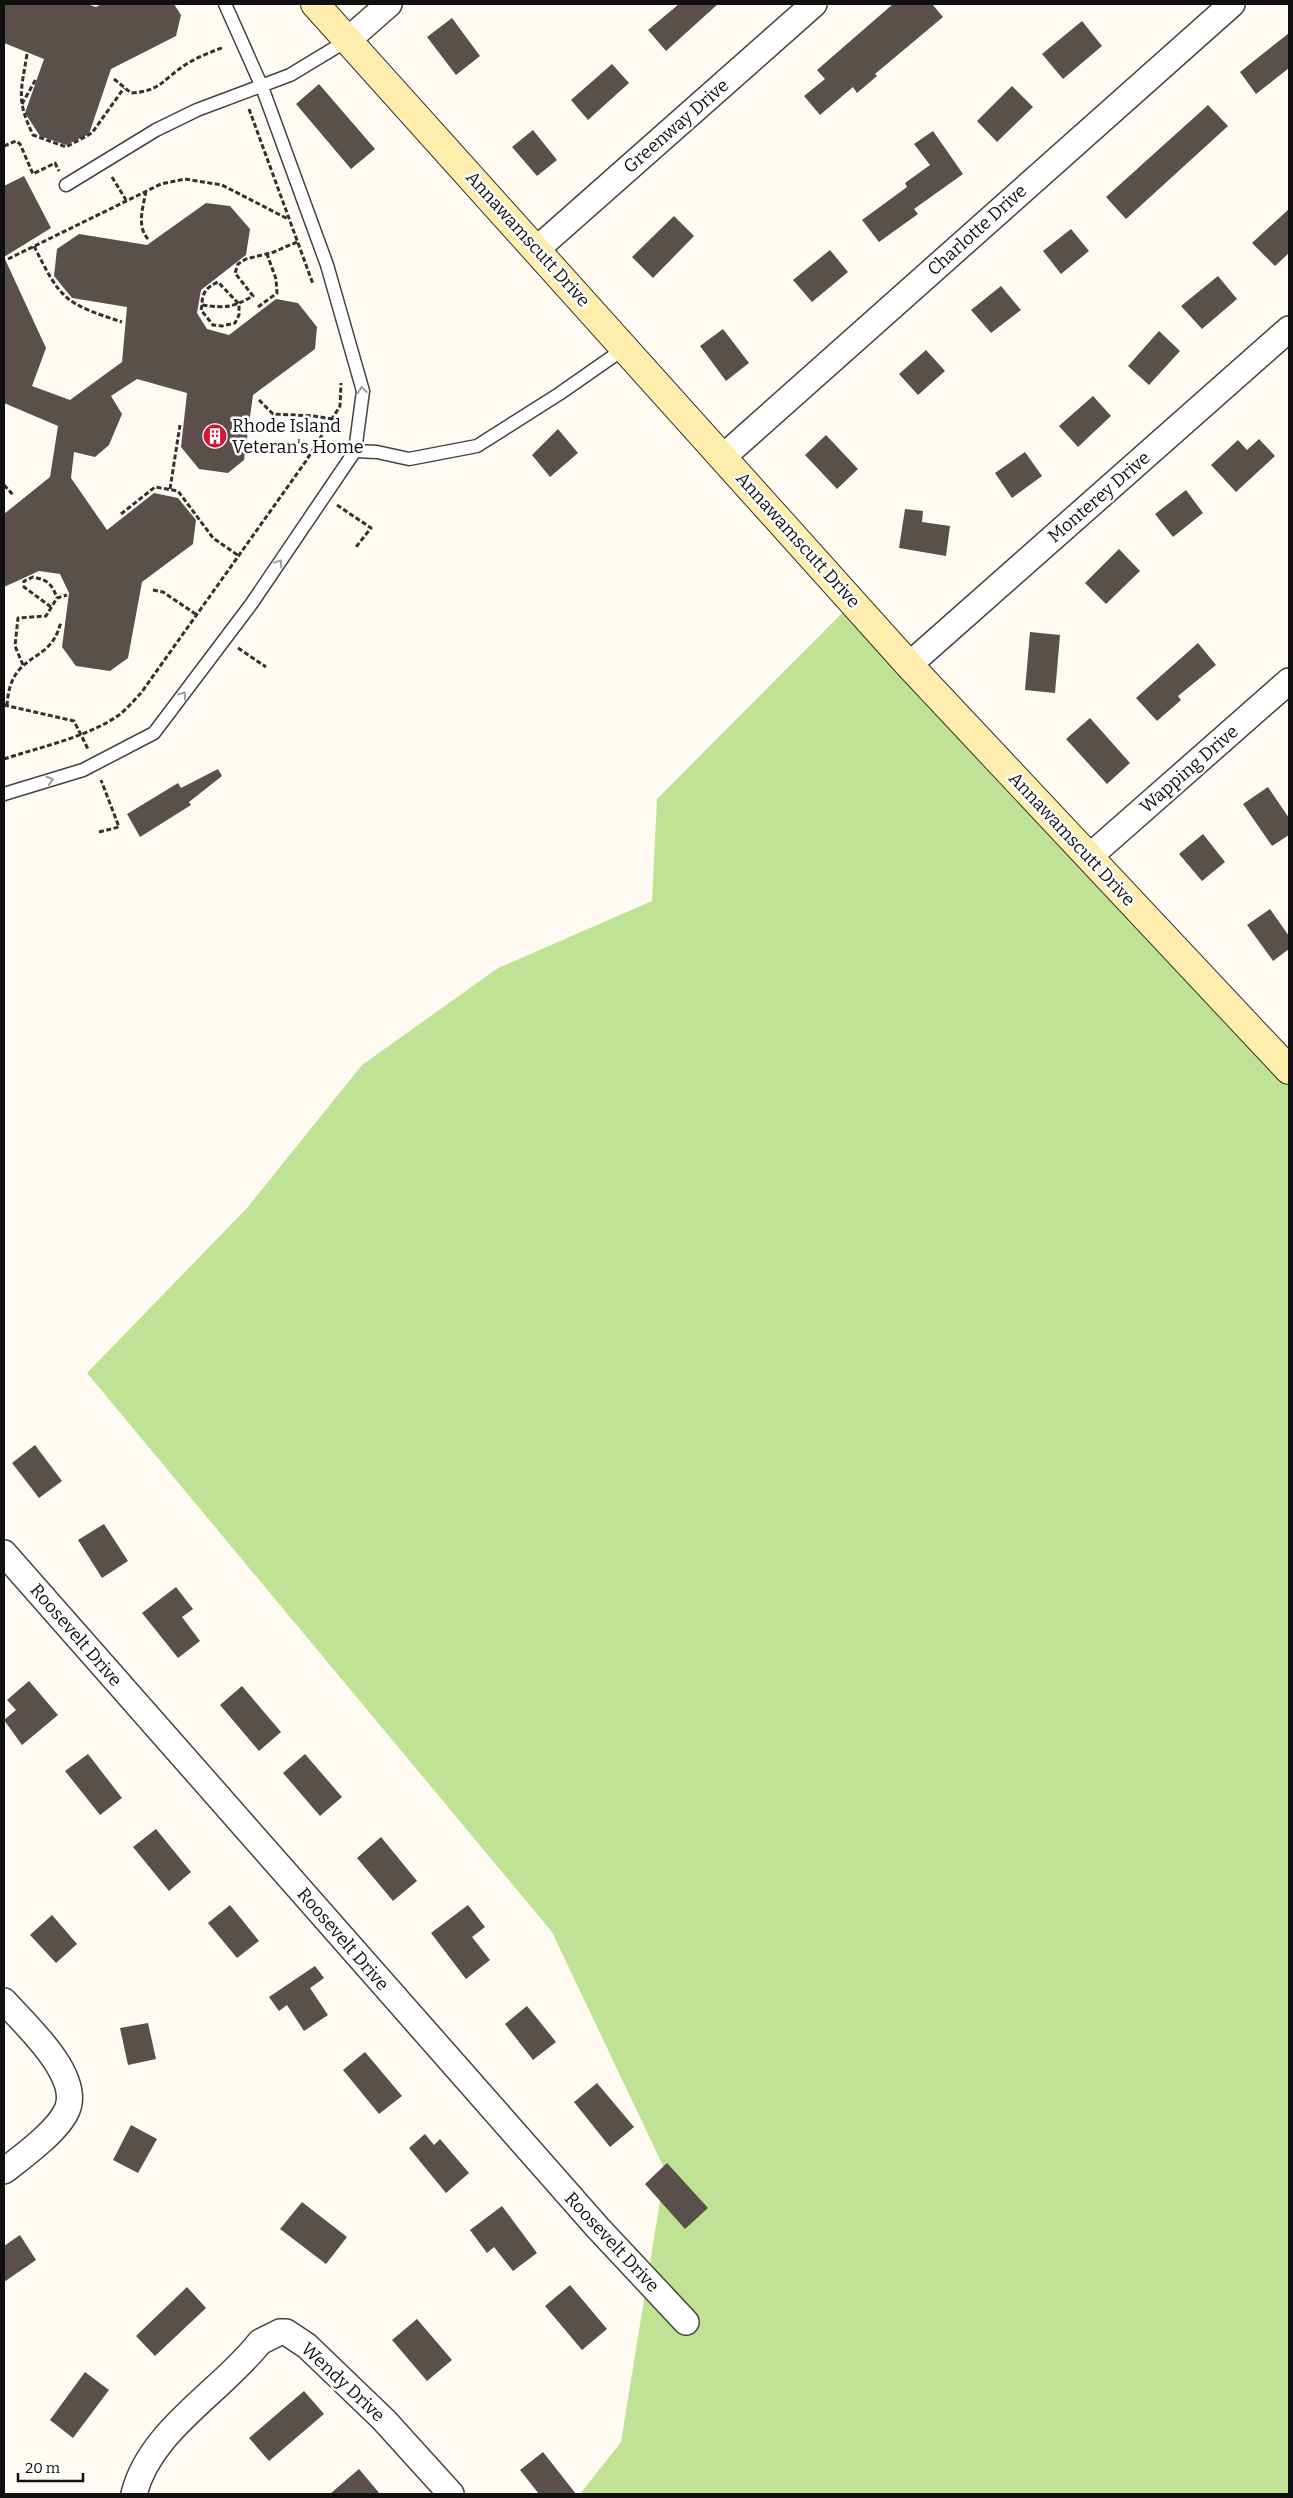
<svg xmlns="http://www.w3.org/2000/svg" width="1293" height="2498" font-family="Bitter,serif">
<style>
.forest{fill:#c0e295}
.building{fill:#5a4f4b}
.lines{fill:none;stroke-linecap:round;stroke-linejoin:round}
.lane-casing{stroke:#434343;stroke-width:15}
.street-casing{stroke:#434343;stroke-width:28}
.secondary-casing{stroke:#323232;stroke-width:30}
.path{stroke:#323232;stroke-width:3;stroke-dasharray:5 2.5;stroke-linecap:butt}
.lane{stroke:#fff;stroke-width:12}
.street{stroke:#fff;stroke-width:25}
.secondary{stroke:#ffedae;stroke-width:28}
.oneway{stroke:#9f9f9f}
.labels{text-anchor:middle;stroke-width:5;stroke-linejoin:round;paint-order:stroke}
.street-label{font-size:18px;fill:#101010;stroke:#fff}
.poi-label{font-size:18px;fill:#101010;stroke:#fff;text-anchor:start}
</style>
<rect width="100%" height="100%" fill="#fffbf3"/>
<path class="forest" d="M846,609L1289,1075V2494H580L621,2442L665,2170L552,1932L87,1373L247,1208L362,1065L498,968L652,901L657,799Z"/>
<path class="building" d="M4,4H87L96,7L102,4H174L181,15L176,36L111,69L89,134L66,145L40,136L25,113L44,59L4,43Z
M679,4H718L666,51L648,30Z
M893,4H932L943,17L875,74L877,76L857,93L853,87L820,115L804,96L825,79L817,70Z
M452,18L480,56L456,75L427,37Z
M1082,21L1102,46L1063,79L1042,54Z
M1289,33V68L1256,94L1240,72Z
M612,64L629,83L588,120L571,100Z
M319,84L375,149L351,169L296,104Z
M1012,86L1033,107L997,142L977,121Z
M1208,105L1228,126L1126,219L1106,197Z
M533,130L557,160L537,176L512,147Z
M933,131L963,174L914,209L918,214L879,242L862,220L907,187L905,183L930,165L914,144Z
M24,176L51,228L4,257V186Z
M206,203L230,206L250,229L246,255L201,290L197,313L207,329L229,335L276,299L298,303L317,327L315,349L253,395L244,460L228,473L199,469L181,447L187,393L137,379L111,396L122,414L109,445L95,457L74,452L71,478L107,530L154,493L178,498L196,520L193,544L142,582L128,658L110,671L76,666L62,647L69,593L60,574L39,571L4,587V514L50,477L58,426L4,403V257L46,348L32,386L70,400L122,362L127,307L72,298L54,276L57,249L79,234L147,245Z
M1289,209V253L1275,266L1252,243Z
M674,216L694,236L653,278L632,257Z
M1071,229L1089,251L1061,274L1043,251Z
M830,250L848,272L812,302L793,280Z
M1218,276L1237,299L1202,329L1181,306Z
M1001,286L1021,310L991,333L971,310Z
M723,329L749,363L726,381L700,346Z
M1159,331L1180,351L1149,385L1128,366Z
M926,350L945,371L918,395L899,374Z
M1093,396L1111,416L1078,447L1059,426Z
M558,429L578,453L550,477L532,455Z
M826,435L858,469L837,489L805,455Z
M1259,439L1275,456L1236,492L1211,465L1238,440L1247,450Z
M1025,452L1042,476L1012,498L995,473Z
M1186,490L1203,513L1173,537L1155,514Z
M905,509L923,511L922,522L950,526L946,556L899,548Z
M1119,549L1140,571L1106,604L1085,583Z
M1030,632L1060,635L1055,693L1025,690Z
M1198,643L1216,665L1178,696L1181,700L1157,721L1136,698Z
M1090,718L1130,763L1107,784L1066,739Z
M218,769L222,776L189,802L191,805L140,837L127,814L178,783L181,788Z
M1268,787L1289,818V835L1272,846L1243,804Z
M1203,834L1225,862L1202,881L1179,854Z
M1270,909L1289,936V949L1273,961L1247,925Z
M35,1445L62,1481L39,1498L12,1463Z
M104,1524L128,1561L102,1578L78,1540Z
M176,1587L193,1609L182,1617L200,1641L178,1658L142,1613Z
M29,1681L58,1715L22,1745L4,1720L16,1710L7,1700Z
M242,1686L281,1732L259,1751L220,1705Z
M88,1754L122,1798L100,1815L65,1771Z
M305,1754L342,1797L320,1816L283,1773Z
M156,1829L191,1872L169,1891L133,1847Z
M381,1837L417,1881L393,1901L357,1858Z
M230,1905L259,1941L237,1958L208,1923Z
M468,1905L485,1927L472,1937L490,1960L466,1979L431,1933Z
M52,1915L77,1944L56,1963L30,1935Z
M315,1966L324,1978L310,1988L328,2015L304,2031L287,2005L279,2011L269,1997Z
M527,2006L556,2042L533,2060L505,2024Z
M148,2023L156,2059L128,2065L120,2028Z
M365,2052L402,2096L379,2114L343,2070Z
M597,2083L634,2127L610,2147L574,2102Z
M131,2125L157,2139L138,2173L113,2160Z
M425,2134L434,2145L440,2139L469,2173L446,2193L409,2148Z
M667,2163L708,2208L685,2229L645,2184Z
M302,2202L347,2237L326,2264L280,2229Z
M502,2206L537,2253L513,2271L494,2247L487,2253L470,2230Z
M20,2235L36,2260L4,2282V2246Z
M570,2285L607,2329L582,2350L545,2306Z
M187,2287L206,2308L155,2356L136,2336Z
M417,2319L452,2360L427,2381L392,2340Z
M85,2372L109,2390L73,2438L50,2420Z
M304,2391L324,2414L269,2461L249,2438Z
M543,2452L576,2494H539L520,2470Z
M359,2469L380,2494H330Z"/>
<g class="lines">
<defs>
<path id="lane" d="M66,185L156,130L197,110L290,75L348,40
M355,451L377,452L409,459L477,446L559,394L625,348
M4,794L83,770L154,733L252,603L355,451L363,391L327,265L262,87L225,4"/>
<path id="street" d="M348,40L389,4
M537,249L814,4
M723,457L1232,4
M909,665L1289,329
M1089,857L1289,681
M4,1553L598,2228L686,2322
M4,2001C25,2024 82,2076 67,2110C58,2131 22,2157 4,2171
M134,2494C150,2430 221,2392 260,2342L280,2332H286L307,2346L384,2420L451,2494"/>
<path id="secondary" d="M315,4L909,665L1289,1070"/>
</defs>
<use href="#lane" class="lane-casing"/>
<use href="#street" class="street-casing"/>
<use href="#secondary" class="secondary-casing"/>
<path class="path" d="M27,54C21,92 16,99 33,135L66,147L92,133L124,88
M114,79L131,93C161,91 162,80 185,65C197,57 211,52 224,47
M22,104L36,79
M249,109L313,284
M4,146L16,141L20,144L33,174L55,163L59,171
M112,177L126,200
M146,191C143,208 136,227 149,240
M34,246C61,300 64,303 122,322
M8,259L161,184L185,179L222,185L288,219
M202,305L201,310L213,325L222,326L235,323L239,315V304L218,282C207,287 202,292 202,305C226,308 232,308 253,296L235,273L238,264L246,259L274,252L297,242
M258,307L277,293L276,279L267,254
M259,400L273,414L314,416L332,419
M4,485L14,496
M170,489L180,425
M337,505L371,528L356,547
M121,514L155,487L178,491L213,538L239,556
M153,590L163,592L197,615
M51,607L24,587V581L33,577C48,580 52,584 57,598
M238,648L266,667
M23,665L15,646L18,618L46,616L57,598L67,595
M4,705L74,721L88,749
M7,706C10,650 49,666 60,625L63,627
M4,759C40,747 88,737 119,715C127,709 134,700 141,693L306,461L340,406L341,383
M99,832L119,827L101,780"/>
<use href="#lane" class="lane"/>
<use href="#street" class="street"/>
<use href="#secondary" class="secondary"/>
</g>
<defs><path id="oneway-chevron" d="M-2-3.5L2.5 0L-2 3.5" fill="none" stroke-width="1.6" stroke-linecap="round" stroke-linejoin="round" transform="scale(1.25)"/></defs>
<g class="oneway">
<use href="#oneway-chevron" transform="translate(362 390) rotate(-96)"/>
<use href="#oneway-chevron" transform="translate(279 563) rotate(-56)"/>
<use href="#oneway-chevron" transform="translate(183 695) rotate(-53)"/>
<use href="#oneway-chevron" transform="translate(50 780) rotate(-17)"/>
</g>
<defs>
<symbol id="building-disc" viewBox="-11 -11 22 22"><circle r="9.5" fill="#d21734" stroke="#fff"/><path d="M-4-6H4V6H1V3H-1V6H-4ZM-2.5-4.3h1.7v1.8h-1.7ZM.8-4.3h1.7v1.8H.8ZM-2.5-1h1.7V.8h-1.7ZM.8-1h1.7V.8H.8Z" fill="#fff"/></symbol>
</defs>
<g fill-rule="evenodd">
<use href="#building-disc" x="201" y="422" width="28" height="28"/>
</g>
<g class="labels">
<g class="street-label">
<text transform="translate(676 126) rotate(-41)" y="6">Greenway Drive</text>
<text transform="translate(977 230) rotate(-42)" y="6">Charlotte Drive</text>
<text transform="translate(528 239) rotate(48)" y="6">Annawamscutt Drive</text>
<text transform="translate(1099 497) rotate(-41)" y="6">Monterey Drive</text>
<text transform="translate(798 540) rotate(48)" y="6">Annawamscutt Drive</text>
<text transform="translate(1189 769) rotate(-41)" y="6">Wapping Drive</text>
<text transform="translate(1072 839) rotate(47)" y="6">Annawamscutt Drive</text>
<text transform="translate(76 1635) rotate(49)" y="6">Roosevelt Drive</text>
<text transform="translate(343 1939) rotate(49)" y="6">Roosevelt Drive</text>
<text transform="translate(612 2242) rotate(47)" y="6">Roosevelt Drive</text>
<text transform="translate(343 2382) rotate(43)" y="6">Wendy Drive</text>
</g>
<g class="poi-label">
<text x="232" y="432">Rhode Island<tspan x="232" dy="21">Veteran's Home</tspan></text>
</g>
</g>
<rect width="1293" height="2498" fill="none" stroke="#101010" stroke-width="10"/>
<path d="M18 2473v8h65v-8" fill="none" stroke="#101010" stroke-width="2.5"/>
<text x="25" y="2473" font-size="15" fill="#101010" stroke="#ffffff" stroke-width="4" paint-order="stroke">20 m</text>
</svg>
